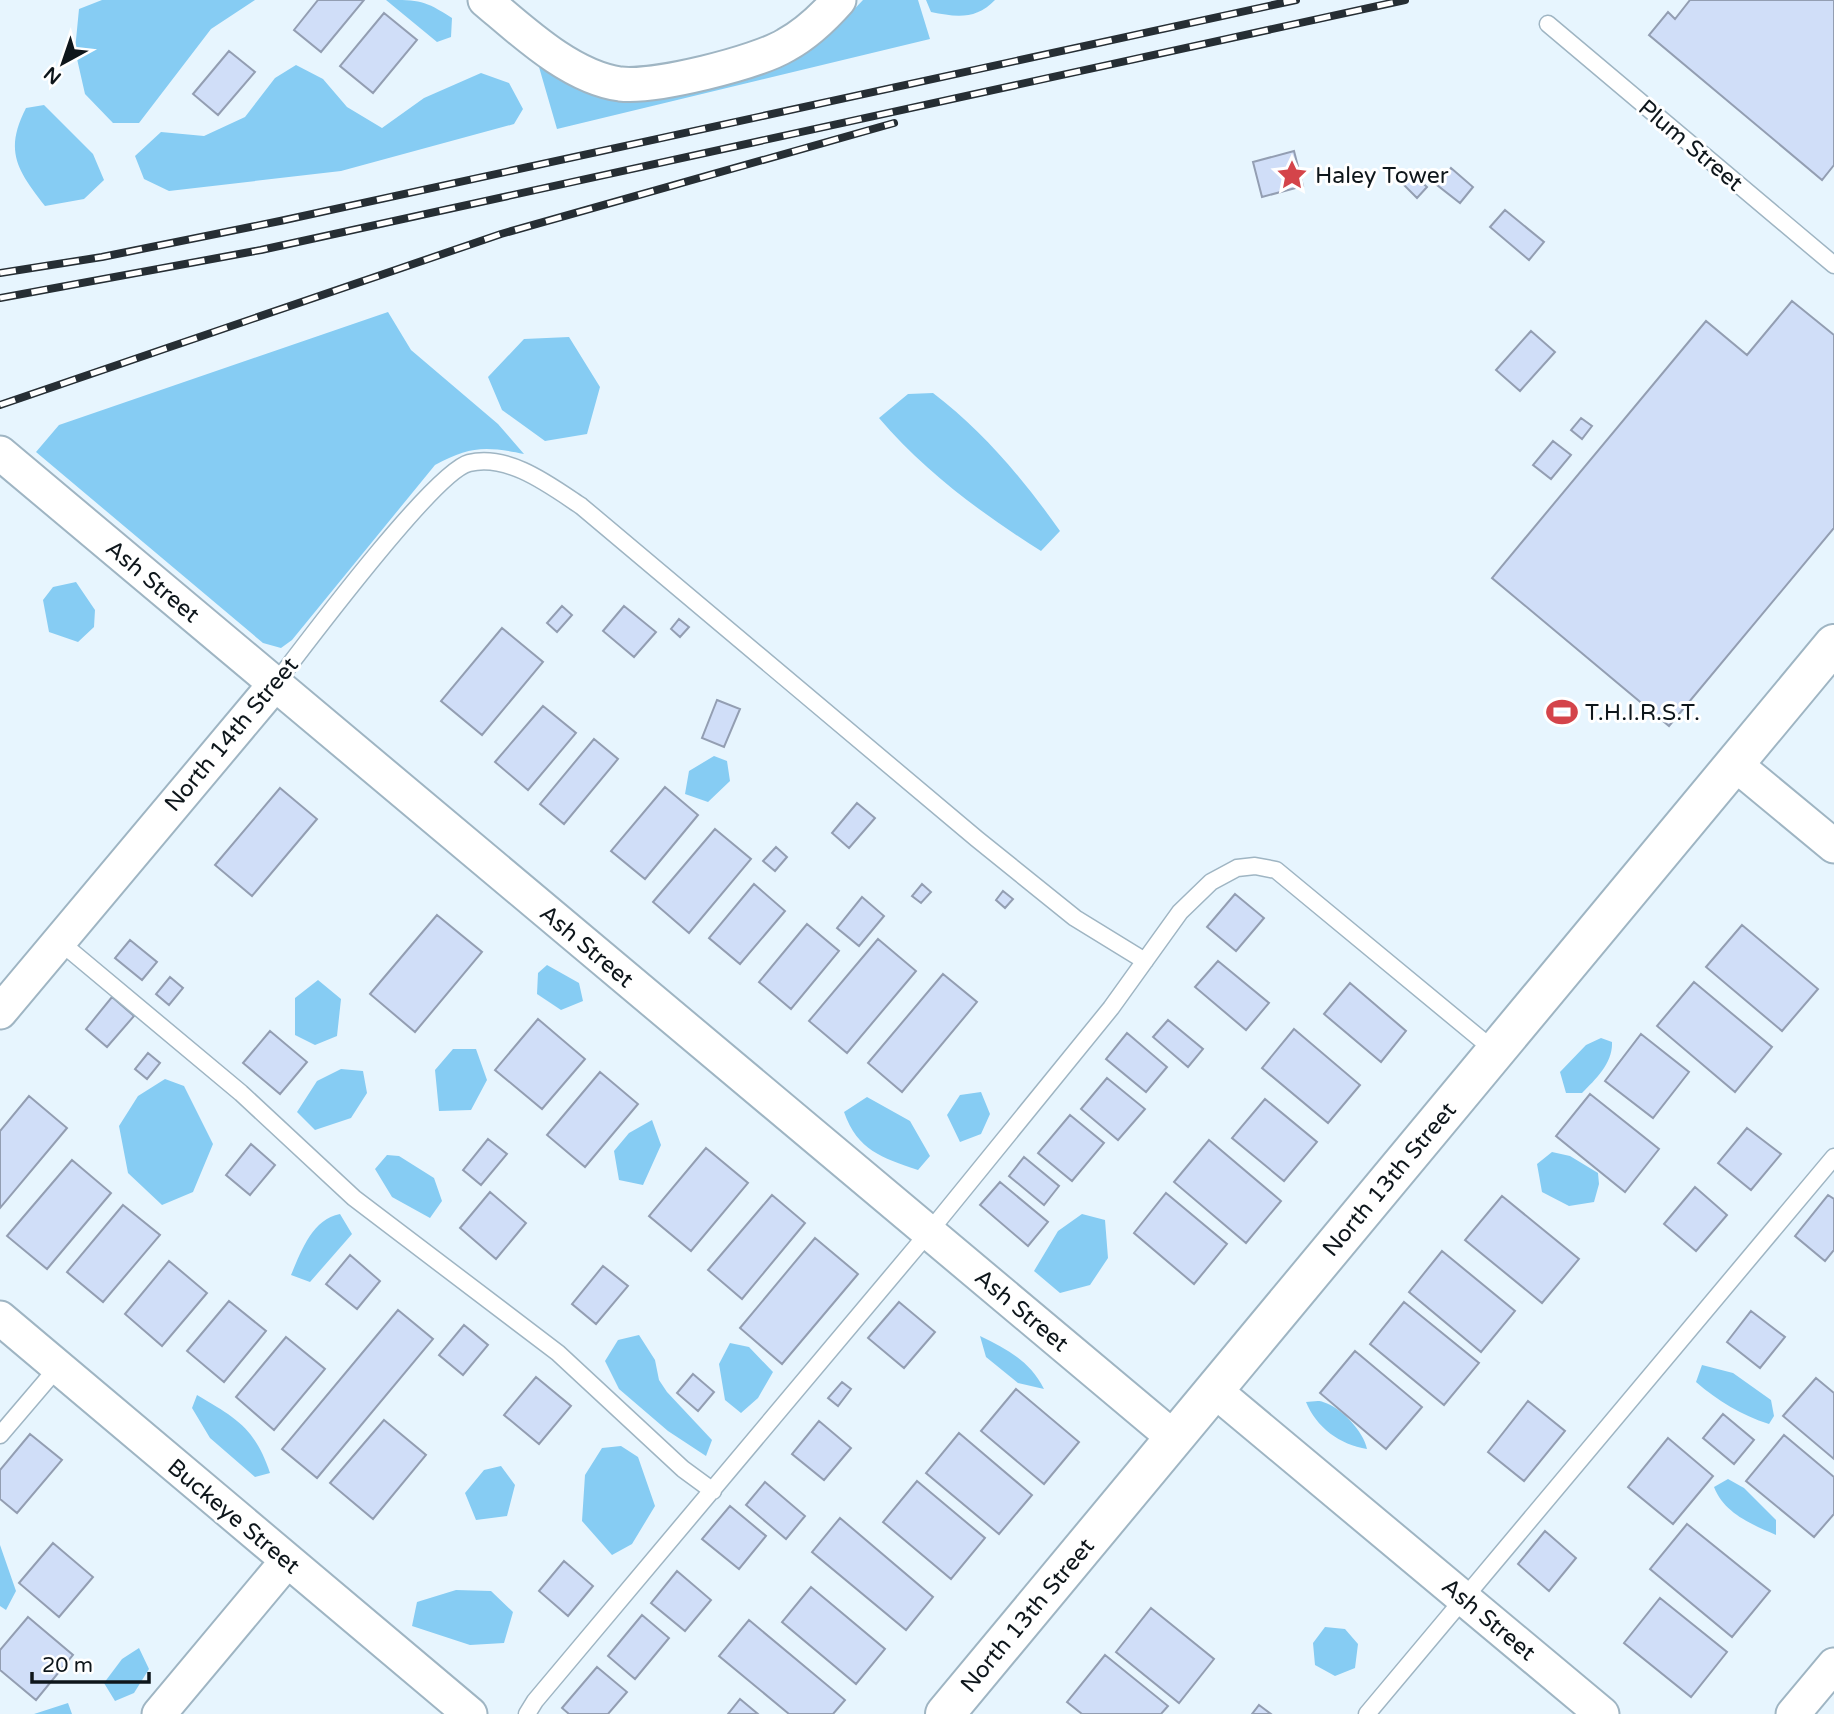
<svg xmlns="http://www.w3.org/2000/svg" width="1834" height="1714" font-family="'Varela Round',sans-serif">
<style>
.green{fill:#86ccf3}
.building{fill:#d0def8;stroke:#939eb2;stroke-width:2}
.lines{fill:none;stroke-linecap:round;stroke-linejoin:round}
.service-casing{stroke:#9fb5c3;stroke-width:19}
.minor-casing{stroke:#9fb5c3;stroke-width:37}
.secondary-casing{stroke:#9fb5c3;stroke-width:42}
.service{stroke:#fff;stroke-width:16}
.minor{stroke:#fff;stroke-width:33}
.secondary{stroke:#fff;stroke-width:38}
.rail-casing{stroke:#262e34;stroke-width:8}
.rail{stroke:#fff;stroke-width:5;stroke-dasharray:16;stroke-linecap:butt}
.labels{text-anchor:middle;stroke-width:6;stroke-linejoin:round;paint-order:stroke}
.street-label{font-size:23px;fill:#0e161b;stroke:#fff}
.poi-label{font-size:23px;fill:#0e161b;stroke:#fff;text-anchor:start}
</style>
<rect width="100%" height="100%" fill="#e7f5fe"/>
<path class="green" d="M102,0H255L211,29L139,123H113L85,94L75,50L79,9Z
M386,0C420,0 424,0 452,18L451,37L437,42Z
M863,0H918L930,39L557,129L539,67L558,77L807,49L841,23Z
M926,0H995C976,20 956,17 931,12Z
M296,65L323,79L347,107L382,128L424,98L481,73L509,83L523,109L514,124L341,171L169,191L144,179L135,156L161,132L204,136L245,117L275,78Z
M44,105L93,154L104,180L84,199L45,206C17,170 4,151 26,108Z
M388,312L411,350L498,424L524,454C485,446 470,446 435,465L292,640L281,648L263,643L36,452L59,425Z
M569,337L600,387L587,434L545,441L502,410L488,377L524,339Z
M933,393C983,431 1024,480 1060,531L1041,551C981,513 925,472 879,418L908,394Z
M76,582L95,610L94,627L78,642L49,632L43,600L53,587Z
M714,756L727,761L730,781L708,802L685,794L689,771Z
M547,965L579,983L583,1001L561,1010L537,994L538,973Z
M318,980L341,999L337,1036L315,1045L295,1035V998Z
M1601,1038L1612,1042C1613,1063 1596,1079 1582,1093H1566L1560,1072L1586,1045Z
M453,1049H476L487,1080L471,1110L439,1111L435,1070Z
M341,1069L363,1071L367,1093L351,1118L315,1130L297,1112L317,1081Z
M165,1079L184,1086L213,1144L193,1192L162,1205L128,1173L119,1126L138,1096Z
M981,1092L990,1114L981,1134L960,1142L947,1115L960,1095Z
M867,1097L910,1121L930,1156L918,1170C881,1157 858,1151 844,1112Z
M652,1120L661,1145L643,1185L619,1180L614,1151L629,1133Z
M1552,1152L1570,1156L1598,1173L1599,1184L1594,1202L1569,1206L1542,1192L1537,1164Z
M387,1155L399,1156L434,1178L442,1201L430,1218L392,1197L375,1169Z
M340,1214L352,1234L310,1282L291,1275C301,1252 312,1219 340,1214Z
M1082,1214L1105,1220L1108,1258L1090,1285L1060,1293L1034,1271L1058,1231Z
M639,1335L655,1360L659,1380L667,1392L712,1440L706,1456L668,1431L619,1389L605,1361L618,1340Z
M980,1336C1007,1349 1030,1361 1044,1389L1018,1383L986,1357Z
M730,1343L749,1347L773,1372L758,1398L741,1413L725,1400L719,1364Z
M1702,1365L1733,1373L1771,1400L1774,1416L1769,1424C1741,1415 1718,1401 1696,1382Z
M197,1395C236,1418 255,1428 270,1473L255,1477L210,1438L192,1408Z
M1306,1402C1311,1402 1319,1400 1323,1402C1341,1407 1364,1432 1367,1449C1340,1445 1316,1427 1306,1402Z
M621,1446L638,1457L655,1506L632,1544L612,1555L582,1521L585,1475L602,1448Z
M501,1466L515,1485L507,1516L476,1520L465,1493L484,1470Z
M1728,1479L1744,1488L1776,1520V1535C1751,1524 1724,1513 1714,1487Z
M0,1545L16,1591L6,1610L0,1606Z
M456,1590L491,1591L513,1612L504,1643L470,1645L412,1626L417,1602Z
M1325,1627L1345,1629L1358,1644L1355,1668L1335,1676L1315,1665L1313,1643Z
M139,1648L149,1669L134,1693L115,1701L104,1683L122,1659Z
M68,1703L72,1714H34Z"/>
<path class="building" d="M318,0H364L321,52L294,30Z
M1690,0H1834V165L1822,180L1649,35L1668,12L1675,19Z
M384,13L417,40L373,93L340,66Z
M229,51L255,72L218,115L193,94Z
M1294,151L1303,186L1262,197L1253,162Z
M1451,168L1473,187L1460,203L1437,185Z
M1414,175L1427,187L1417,198L1404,185Z
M1505,210L1544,242L1529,260L1490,227Z
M1792,301L1834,335V528L1669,726L1492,578L1706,321L1747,355Z
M1531,331L1555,352L1520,391L1496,370Z
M1581,418L1592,426L1582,439L1571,430Z
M1553,441L1571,455L1551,479L1533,465Z
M562,606L572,615L557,632L547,623Z
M624,606L656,632L634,657L603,631Z
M679,619L689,627L680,637L671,629Z
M502,628L543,662L482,735L441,701Z
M717,700L740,709L724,747L702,738Z
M543,706L576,733L528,790L495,762Z
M594,739L618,759L564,824L540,804Z
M665,787L698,815L645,879L611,851Z
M280,788L317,819L252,896L215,865Z
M857,803L875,818L849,848L832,833Z
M715,829L751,859L689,933L653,902Z
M776,847L787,857L775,871L763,861Z
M754,884L785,911L740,964L709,938Z
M922,884L931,892L921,903L912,896Z
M1003,891L1013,899L1005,908L996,900Z
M1235,894L1264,918L1236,951L1207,927Z
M862,897L884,916L859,946L837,928Z
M437,915L482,952L415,1032L370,994Z
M807,924L839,951L791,1009L759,982Z
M1742,925L1818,989L1782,1031L1706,967Z
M878,939L916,971L847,1053L809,1021Z
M130,940L157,962L142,980L115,958Z
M1218,961L1269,1003L1246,1030L1195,987Z
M943,974L977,1002L902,1092L868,1063Z
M170,977L183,988L169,1005L156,994Z
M1694,982L1772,1047L1735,1092L1657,1026Z
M1350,983L1406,1031L1381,1062L1324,1014Z
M112,997L134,1016L107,1047L86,1029Z
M538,1019L585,1059L542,1109L495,1070Z
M1168,1020L1203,1049L1188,1067L1153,1037Z
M1294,1029L1360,1085L1328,1123L1262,1068Z
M270,1031L307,1062L280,1094L243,1063Z
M1127,1033L1167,1067L1146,1092L1106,1059Z
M1641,1034L1689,1072L1653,1118L1605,1081Z
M148,1053L160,1063L147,1079L135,1069Z
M600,1072L638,1104L585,1167L547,1135Z
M1107,1078L1145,1109L1118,1140L1081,1109Z
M1590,1094L1659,1149L1625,1192L1556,1136Z
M29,1096L67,1128L0,1208V1131Z
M1265,1099L1317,1142L1284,1181L1232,1138Z
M1070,1115L1104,1143L1072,1181L1038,1153Z
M1747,1128L1781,1154L1751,1190L1718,1163Z
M488,1139L507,1154L481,1185L463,1170Z
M1209,1140L1281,1201L1246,1243L1174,1182Z
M251,1144L275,1165L250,1195L226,1175Z
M706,1148L748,1183L691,1251L649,1216Z
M1024,1157L1059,1186L1044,1205L1009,1176Z
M72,1160L111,1193L47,1269L7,1236Z
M1000,1182L1048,1222L1028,1246L980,1205Z
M1695,1187L1727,1215L1696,1251L1664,1224Z
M490,1192L526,1223L496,1259L460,1228Z
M1166,1193L1227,1244L1194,1284L1134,1233Z
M772,1195L805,1223L742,1299L708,1270Z
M1828,1195L1834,1199V1250L1825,1261L1795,1236Z
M1502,1196L1579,1259L1542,1303L1465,1240Z
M123,1205L160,1235L103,1302L67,1272Z
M815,1238L858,1274L782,1364L740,1328Z
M1442,1251L1515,1311L1481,1352L1409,1292Z
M350,1255L380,1281L357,1309L326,1284Z
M169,1261L207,1293L162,1346L125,1314Z
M603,1266L628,1286L596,1324L572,1304Z
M229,1301L266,1331L224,1382L187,1351Z
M899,1302L935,1332L904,1368L868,1338Z
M1404,1302L1479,1363L1444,1405L1370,1344Z
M398,1310L433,1339L317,1478L282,1449Z
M1751,1311L1785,1337L1760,1368L1727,1342Z
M464,1325L488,1345L463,1375L439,1355Z
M286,1337L325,1369L274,1430L236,1397Z
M1355,1351L1422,1407L1386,1449L1320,1393Z
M693,1374L714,1392L698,1411L677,1393Z
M536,1377L571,1406L539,1444L504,1415Z
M1816,1378L1834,1393V1459L1783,1416Z
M842,1382L851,1389L838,1406L828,1398Z
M1016,1389L1079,1442L1044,1484L981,1431Z
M1528,1401L1565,1431L1524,1481L1488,1452Z
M1723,1414L1754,1440L1734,1464L1703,1438Z
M384,1420L426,1455L373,1519L330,1483Z
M819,1421L851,1448L824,1480L792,1454Z
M959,1433L1032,1495L999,1534L926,1473Z
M30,1434L62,1460L17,1513L0,1499V1470Z
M1784,1435L1834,1477V1514L1814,1537L1746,1481Z
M1668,1438L1713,1476L1673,1524L1628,1487Z
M917,1481L985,1538L951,1579L883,1522Z
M765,1482L805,1516L786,1539L746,1505Z
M730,1506L766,1536L739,1569L702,1539Z
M840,1518L933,1597L906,1630L812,1552Z
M1687,1524L1770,1591L1732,1637L1650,1569Z
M1545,1531L1576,1558L1549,1591L1518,1564Z
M53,1543L93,1577L59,1617L19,1583Z
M564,1561L593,1586L568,1616L539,1591Z
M677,1571L711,1600L685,1631L651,1603Z
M811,1587L885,1649L856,1684L782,1622Z
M1660,1598L1727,1652L1691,1697L1624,1643Z
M1151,1608L1214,1659L1179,1703L1116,1652Z
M642,1615L669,1638L635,1679L608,1656Z
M28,1617L73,1655L36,1700L0,1670V1650Z
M749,1620L845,1700L833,1714H789L719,1656Z
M1105,1655L1168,1706L1161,1714H1082L1067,1702Z
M597,1667L627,1692L608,1714H569L562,1708Z
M740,1699L758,1714H728Z
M1259,1705L1271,1714H1252Z"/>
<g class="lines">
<defs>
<path id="service" d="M1548,24L1834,265
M275,684C304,646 434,472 469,463C508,453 551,486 581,506L977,839L1075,918L1145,961
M59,941L241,1093L354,1198L558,1353L683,1469L713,1491
M0,1435L58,1367
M527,1714L535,1701L929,1232L1111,1008L1180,912L1211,882L1237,868L1255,866L1276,870L1495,1051
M1367,1714L1834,1157"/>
<path id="minor" d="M485,0C522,31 570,77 620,84C655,88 756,63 786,45C806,34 824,17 839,0
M0,453L1174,1438
M1735,764L1834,846
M0,1012L275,684
M0,1318L470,1714
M1214,1390L1602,1714
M159,1714L287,1561
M1793,1714L1834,1665"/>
<path id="secondary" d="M945,1714L1834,644"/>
</defs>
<use href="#service" class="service-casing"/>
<use href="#minor" class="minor-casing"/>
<use href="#secondary" class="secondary-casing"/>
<use href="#service" class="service"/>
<use href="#minor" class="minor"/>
<use href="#secondary" class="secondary"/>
<defs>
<path id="rail" d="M0,273L102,257L280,221L1296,0
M0,298L261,250L1405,0
M0,405L501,234L894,123"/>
</defs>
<use href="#rail" class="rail-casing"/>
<use href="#rail" class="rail"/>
</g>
<defs>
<symbol id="sight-bare" viewBox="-9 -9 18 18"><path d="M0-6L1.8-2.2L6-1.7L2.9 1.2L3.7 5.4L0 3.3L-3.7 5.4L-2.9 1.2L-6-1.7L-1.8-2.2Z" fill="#d4444a" stroke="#fff" stroke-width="2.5" paint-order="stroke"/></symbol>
<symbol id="stadium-bare" viewBox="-9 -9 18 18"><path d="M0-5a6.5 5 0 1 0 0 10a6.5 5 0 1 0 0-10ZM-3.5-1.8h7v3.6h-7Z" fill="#d4444a" stroke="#fff" stroke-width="2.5" paint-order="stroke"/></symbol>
</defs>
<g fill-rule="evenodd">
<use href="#sight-bare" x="1270" y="153" width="44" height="44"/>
<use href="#stadium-bare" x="1540" y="690" width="44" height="44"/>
</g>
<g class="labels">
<g class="street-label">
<text transform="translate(1691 145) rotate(40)" y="8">Plum Street</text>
<text transform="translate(153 581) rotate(40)" y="8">Ash Street</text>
<text transform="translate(231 734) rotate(-50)" y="8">North 14th Street</text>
<text transform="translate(587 946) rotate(40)" y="8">Ash Street</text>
<text transform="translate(1389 1179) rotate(-50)" y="8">North 13th Street</text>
<text transform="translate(1022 1310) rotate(40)" y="8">Ash Street</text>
<text transform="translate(234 1516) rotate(40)" y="8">Buckeye Street</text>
<text transform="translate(1027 1615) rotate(-50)" y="8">North 13th Street</text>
<text transform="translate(1489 1619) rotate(40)" y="8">Ash Street</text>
</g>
<g class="poi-label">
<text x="1315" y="183">Haley Tower</text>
<text x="1585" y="720">T.H.I.R.S.T.</text>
</g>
</g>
<g transform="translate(63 63) rotate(220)" stroke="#ffffff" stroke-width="5" paint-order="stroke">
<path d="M0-5L12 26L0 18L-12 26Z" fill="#0e161b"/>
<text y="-10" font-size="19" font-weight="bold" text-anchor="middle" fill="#0e161b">N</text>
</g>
<path d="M32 1672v10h117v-10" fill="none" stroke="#0e161b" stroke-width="3.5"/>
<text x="42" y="1672" font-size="21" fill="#0e161b" stroke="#ffffff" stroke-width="5" paint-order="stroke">20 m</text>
</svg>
